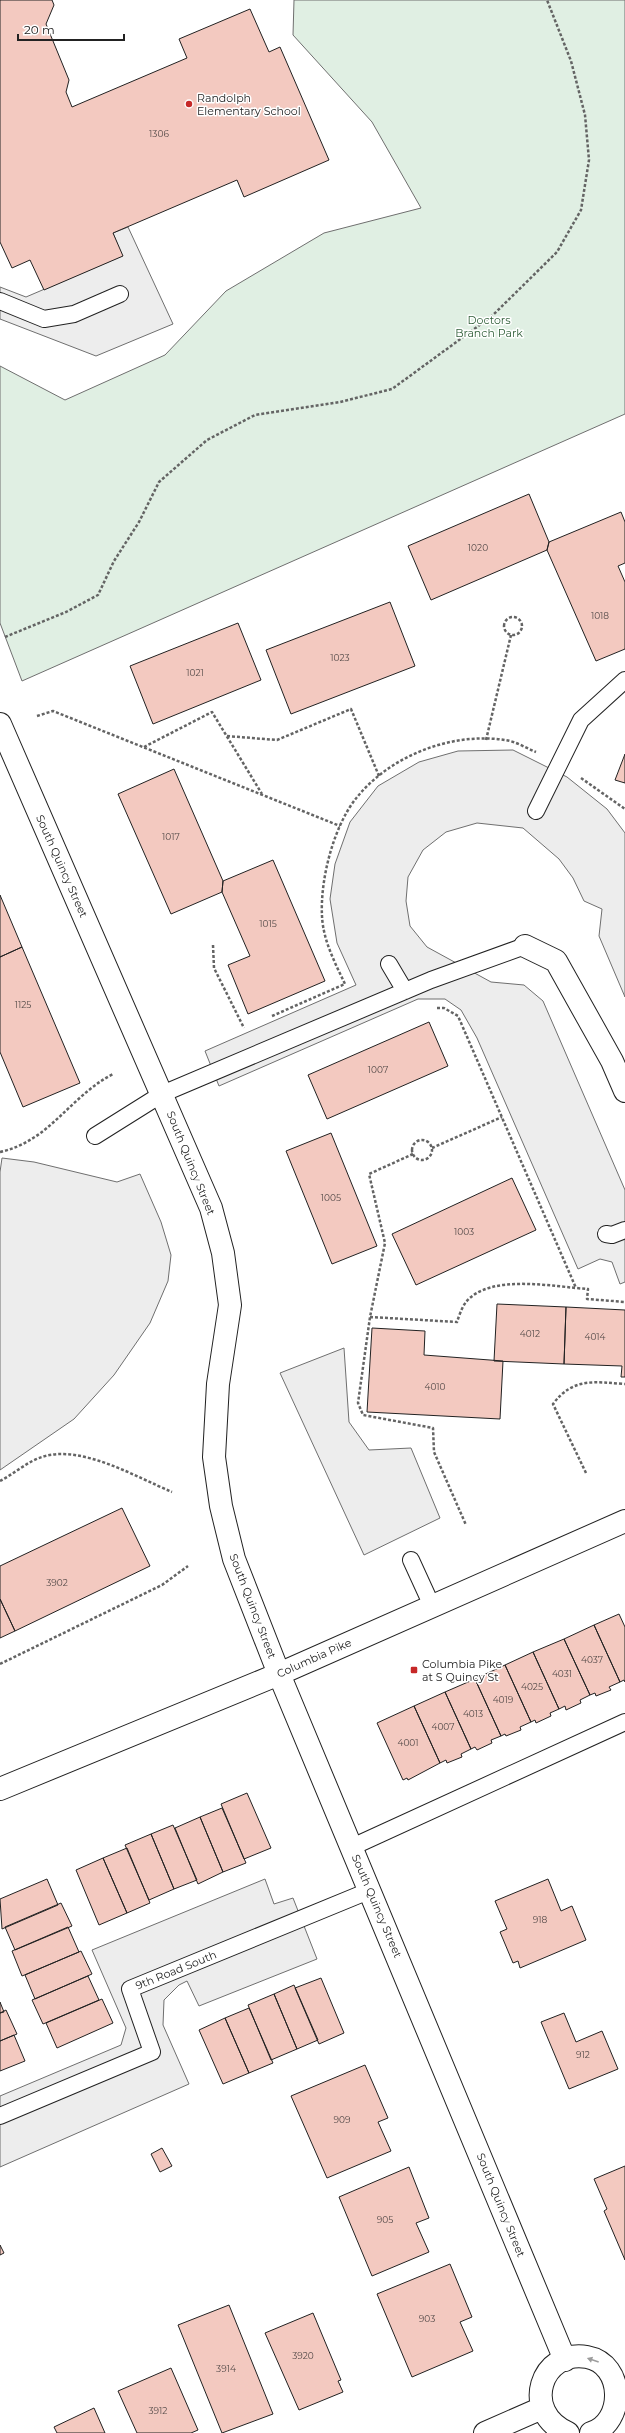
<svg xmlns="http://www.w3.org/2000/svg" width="625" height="2433" font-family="Montserrat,sans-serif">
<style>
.green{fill:#e0efe3;stroke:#6f6f6f}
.parking{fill:#ededed;stroke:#6f6f6f}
.building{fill:#f3c9c0;stroke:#222}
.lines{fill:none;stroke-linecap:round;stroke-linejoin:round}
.lane-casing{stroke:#222;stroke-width:18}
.street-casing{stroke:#222;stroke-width:24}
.primary-casing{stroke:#222;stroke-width:24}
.path{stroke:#646464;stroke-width:2.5;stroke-dasharray:3 2;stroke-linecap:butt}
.lane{stroke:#fff;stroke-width:16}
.street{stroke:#fff;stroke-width:22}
.primary{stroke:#fff;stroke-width:22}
.oneway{fill:#9c9c9c}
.poi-dot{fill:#c62828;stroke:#fff;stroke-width:1.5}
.labels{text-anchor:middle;stroke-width:3;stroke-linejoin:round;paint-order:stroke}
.number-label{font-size:9px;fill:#564c4a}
.poi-label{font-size:11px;fill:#222;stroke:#fff;text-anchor:start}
.park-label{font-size:11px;fill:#2f5e38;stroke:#fff}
.street-label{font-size:11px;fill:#222;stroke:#fff}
</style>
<rect width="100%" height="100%" fill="#fff"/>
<path class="green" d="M294,0H625V414L22,681L0,623V366L65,400L165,355L226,291L324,233L421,208L372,122L293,35Z"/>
<path class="parking" d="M128,227L173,324L96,356L0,319V287L26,297L122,256L113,233Z
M513,750L567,777L607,809L625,833V997L599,936L602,909L584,901L573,878L559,859L523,828L477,823L446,832L423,850L408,877L406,901L410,926L427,947L491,982L524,985L543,1001L625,1190V1282L620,1284L612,1262L600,1259L578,1269L477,1038L461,1010L445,999H418L219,1086L205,1051L356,985L337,943L330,899L335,864L350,822L378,786L419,762L458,751Z
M2,1158L34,1162L117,1182L140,1174L161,1222L171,1255L168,1281L150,1323L114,1375L74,1419L0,1470V1172Z
M344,1348L349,1422L369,1450L411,1448L440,1518L364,1555L280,1373Z
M265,1879L274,1904L293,1898L317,1959L199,2006L187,1981L179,1985L164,2000L163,2025L189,2084L0,2167V2096L121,2045L126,2028L92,1950Z"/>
<path class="building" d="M0,0H52L54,5L46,24L69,80L66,92L72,107L187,58L179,39L250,9L269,52L280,47L329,160L244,197L237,180L113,233L123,256L44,290L30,260L12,268L0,242Z
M529,494L549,542L547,550L431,600L408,546Z
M621,512L625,522V563L618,566L625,582V649L596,661L547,550L549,542Z
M390,602L415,666L291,714L266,650Z
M238,623L261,680L153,724L130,666Z
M625,754V783L615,780Z
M174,769L223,881L222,892L171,914L118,794Z
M273,860L325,981L248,1014L228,965L250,956L222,892L223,881Z
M0,895L22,947L0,957Z
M22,947L80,1083L23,1107L0,1052V957Z
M429,1022L448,1066L327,1119L308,1075Z
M331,1133L377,1246L332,1264L286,1151Z
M512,1178L536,1230L416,1285L392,1234Z
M497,1304L566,1307L564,1364L494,1361Z
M566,1307L625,1310V1377H621L622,1366L564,1364Z
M372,1328L425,1331L424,1355L503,1361L500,1419L367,1412Z
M122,1508L150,1566L15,1631L0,1599V1566Z
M0,1599L15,1631L0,1638Z
M619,1614L625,1627V1682L624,1680L620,1682L594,1625Z
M594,1625L620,1682L609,1687L611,1690L596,1696L595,1693L590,1695L564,1639Z
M564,1639L590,1695L580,1700L581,1703L566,1710L565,1706L559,1709L533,1652Z
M533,1652L559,1709L550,1713L551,1716L536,1723L535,1720L531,1722L505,1665Z
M505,1665L531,1722L520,1727L521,1730L506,1736L505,1734L501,1736L475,1679Z
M475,1679L501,1736L491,1740L492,1743L477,1750L475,1747L471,1749L445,1692Z
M445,1692L471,1749L461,1754L462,1757L447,1763L446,1760L440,1763L414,1706Z
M414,1706L440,1763L408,1780L407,1778L403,1780L377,1723Z
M247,1793L271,1848L244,1859L221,1804Z
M222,1808L246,1863L223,1872L200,1817Z
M200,1817L223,1872L198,1884L175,1828Z
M173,1825L197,1880L174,1889L151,1834Z
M151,1834L174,1889L149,1900L125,1845Z
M127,1848L150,1903L127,1913L103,1858Z
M103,1858L127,1913L99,1925L76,1870Z
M47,1879L58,1905L2,1929L0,1899Z
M548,1879L561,1911L572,1906L586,1940L520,1968L518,1961L513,1963L500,1932L507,1929L495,1901Z
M61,1903L72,1926L15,1950L5,1927Z
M68,1927L79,1952L22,1976L12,1951Z
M81,1951L92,1974L35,1999L25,1975Z
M88,1976L99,2000L43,2024L32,2000Z
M321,1978L344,2033L319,2044L295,1988Z
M294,1985L318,2040L297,2049L274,1994Z
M274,1994L297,2049L271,2060L248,2005Z
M102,1999L113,2023L57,2048L46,2023Z
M0,2002L4,2012L0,2013Z
M249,2008L273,2063L249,2073L225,2018Z
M6,2010L17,2034L0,2041V2013Z
M564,2013L576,2042L602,2031L618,2069L569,2089L541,2022Z
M225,2018L249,2073L223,2084L199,2030Z
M14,2035L25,2061L0,2071V2041Z
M365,2065L388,2118L378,2122L391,2151L327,2178L291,2096Z
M162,2148L172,2166L160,2172L151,2154Z
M625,2166V2260L604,2211L607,2209L594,2179Z
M409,2167L429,2218L416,2223L429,2252L372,2276L339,2197Z
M0,2245L4,2253L0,2255Z
M450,2264L472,2317L460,2322L473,2351L412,2377L377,2294Z
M229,2305L273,2414L222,2433L178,2325Z
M313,2313L341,2380L338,2381L343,2392L299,2410L265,2333Z
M171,2368L198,2430L191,2433H137L118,2391Z
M94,2408L105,2433H57L54,2427Z"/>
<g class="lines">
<defs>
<path id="lane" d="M0,301L44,319L74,314L120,294
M536,811L581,720L625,680
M389,964L405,991
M95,1136L162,1094L431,980L525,946
M606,1234L612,1235L625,1230
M411,1560L432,1606
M352,1847L625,1722
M0,2116L152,2052L130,1989L371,1890"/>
<path id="street" d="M0,724L211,1208L223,1253L230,1305L218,1384L214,1457L221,1506L234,1559L279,1674L565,2360
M525,946L556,961L612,1061L625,1091
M485,2433L542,2408
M568,2433C520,2412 541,2349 587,2357C625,2364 625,2423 591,2433"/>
<path id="primary" d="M0,1789L279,1674L625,1521"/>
</defs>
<use href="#lane" class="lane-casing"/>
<use href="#street" class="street-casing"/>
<use href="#primary" class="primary-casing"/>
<path class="path" d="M504 626a9 9 0 1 1 18 0a9 9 0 1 1-18 0Z
M5,637L66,612L98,595L114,561L139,522L159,482L207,440L255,415L340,402L392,389L492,316L557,252L581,210L589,160L585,115L571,61L547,0
M37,716L53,711L340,826
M227,736L277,740L351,709L379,776
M486,740L511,635
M144,747L212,712L262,794
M581,778L625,809
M213,945L214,968L244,1028
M437,1008H444L458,1016L576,1288
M272,1016L345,984C335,963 323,940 322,916C320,879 334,824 358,796C392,755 452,732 505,740C515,741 526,748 536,752
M412 1150a10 10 0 1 1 20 0a10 10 0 1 1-20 0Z
M432,1148L502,1117
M0,1152C50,1141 69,1097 113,1074
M413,1154L369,1174L385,1243L370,1317L358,1403L363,1415L433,1428L434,1452L466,1525
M370,1317L457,1322C459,1316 462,1307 466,1302C490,1273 554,1287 588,1289L587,1299L625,1302
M586,1473L553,1404C573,1377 595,1382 625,1384
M0,1481C14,1474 28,1461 42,1457C81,1444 136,1477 172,1492
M0,1664L162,1585L188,1566"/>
<use href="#lane" class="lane"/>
<use href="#street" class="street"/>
<use href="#primary" class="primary"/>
</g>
<defs><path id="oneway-solid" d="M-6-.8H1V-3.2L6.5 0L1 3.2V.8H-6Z"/></defs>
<use class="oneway" href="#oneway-solid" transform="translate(593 2360) rotate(-161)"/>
<g class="poi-dot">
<circle cx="189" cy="104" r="4"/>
<rect x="410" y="1666" width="8" height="8" rx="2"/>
</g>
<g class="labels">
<g class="number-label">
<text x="159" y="137">1306</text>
<text x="478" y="551">1020</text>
<text x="600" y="619">1018</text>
<text x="340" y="661">1023</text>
<text x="195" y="676">1021</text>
<text x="171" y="840">1017</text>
<text x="268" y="927">1015</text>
<text x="23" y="1008">1125</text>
<text x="378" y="1073">1007</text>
<text x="331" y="1201">1005</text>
<text x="464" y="1235">1003</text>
<text x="530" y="1337">4012</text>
<text x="595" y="1340">4014</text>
<text x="435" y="1390">4010</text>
<text x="57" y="1586">3902</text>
<text x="592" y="1663">4037</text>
<text x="562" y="1677">4031</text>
<text x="532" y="1690">4025</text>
<text x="503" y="1703">4019</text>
<text x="473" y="1717">4013</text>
<text x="443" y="1730">4007</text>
<text x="408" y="1746">4001</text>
<text x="540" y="1923">918</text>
<text x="583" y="2058">912</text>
<text x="342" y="2123">909</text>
<text x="385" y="2223">905</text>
<text x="427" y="2322">903</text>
<text x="303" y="2359">3920</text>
<text x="226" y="2372">3914</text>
<text x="158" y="2414">3912</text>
</g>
<g class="poi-label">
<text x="197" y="102">Randolph<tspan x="197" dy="13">Elementary School</tspan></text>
<text x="422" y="1668">Columbia Pike<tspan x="422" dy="13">at S Quincy St</tspan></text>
</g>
<g class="park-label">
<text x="489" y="324">Doctors<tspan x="489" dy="13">Branch Park</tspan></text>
</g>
<g class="street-label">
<text transform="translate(62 866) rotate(66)" y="4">South Quincy Street</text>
<text transform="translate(191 1163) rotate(68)" y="4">South Quincy Street</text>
<text transform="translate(253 1606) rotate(69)" y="4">South Quincy Street</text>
<text transform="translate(314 1658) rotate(-24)" y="4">Columbia Pike</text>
<text transform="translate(377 1906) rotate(67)" y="4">South Quincy Street</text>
<text transform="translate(176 1970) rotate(-22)" y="4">9th Road South</text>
<text transform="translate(501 2205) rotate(68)" y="4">South Quincy Street</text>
</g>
</g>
<path d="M18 34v6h106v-6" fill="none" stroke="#222222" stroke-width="2"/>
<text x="24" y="34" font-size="12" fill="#222222" stroke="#ffffff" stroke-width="3" paint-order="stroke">20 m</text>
</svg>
